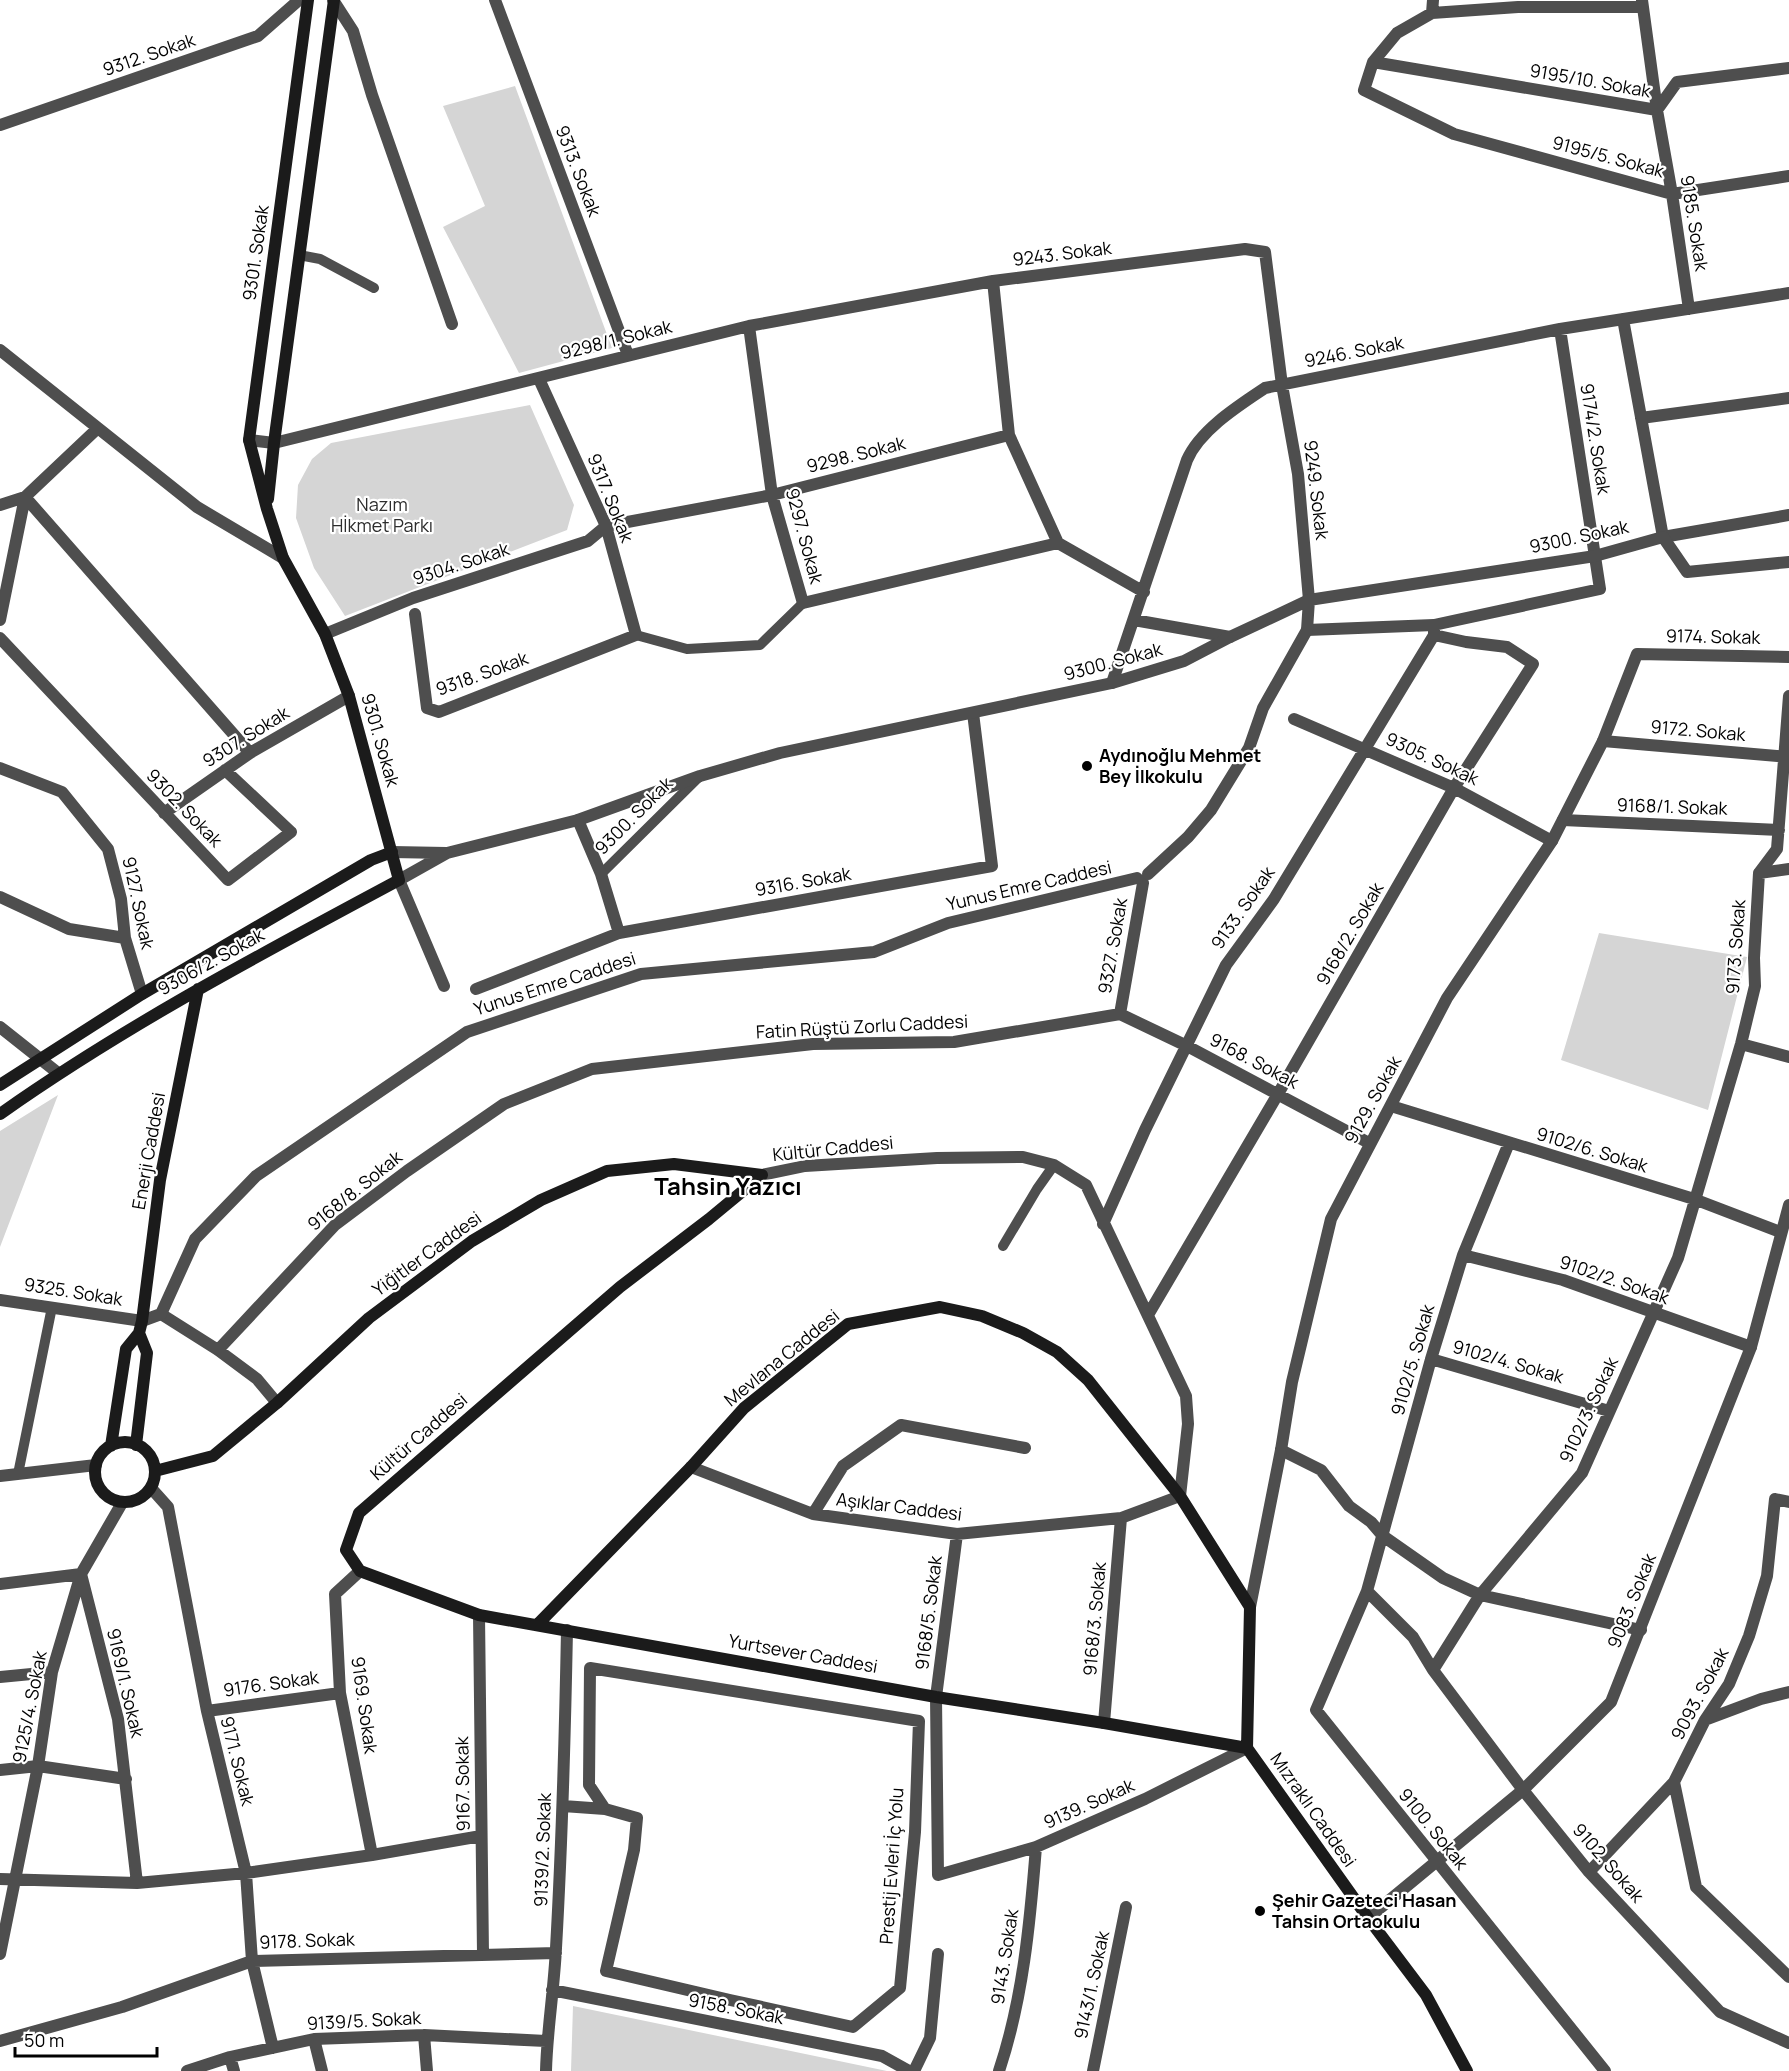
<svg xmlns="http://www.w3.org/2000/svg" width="1789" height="2071" font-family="Manrope,sans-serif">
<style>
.green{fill:#d5d5d5}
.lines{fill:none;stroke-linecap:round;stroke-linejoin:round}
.service{stroke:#4e4e4e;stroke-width:10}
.minor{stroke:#4e4e4e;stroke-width:12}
.tertiary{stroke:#4e4e4e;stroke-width:12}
.secondary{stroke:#1b1b1b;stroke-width:12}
.poi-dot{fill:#000;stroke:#fff;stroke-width:2}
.labels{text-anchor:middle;stroke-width:4.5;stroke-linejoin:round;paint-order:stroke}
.street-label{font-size:18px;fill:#000;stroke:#fff}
.park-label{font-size:18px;fill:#2c2c2c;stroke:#fff}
.poi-label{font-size:18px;font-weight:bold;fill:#000;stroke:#fff;text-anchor:start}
.district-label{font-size:24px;font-weight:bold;fill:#000;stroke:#fff}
</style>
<rect width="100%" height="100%" fill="#fff"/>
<path class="green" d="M515,86L612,348L519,373L443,227L485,206L443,106Z
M530,405L574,505L567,530L345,616L314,568L296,518L298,485L312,459L331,443Z
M1599,933L1747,957L1708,1110L1561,1060Z
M58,1095L0,1247V1131Z
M573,2006L887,2071H571Z"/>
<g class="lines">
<path class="service" d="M299,255L320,259L374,288
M636,635L687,649L760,645L803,603
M601,874L699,777
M1003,1246L1037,1189L1054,1165
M18,1474L52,1307"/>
<path class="minor" d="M333,0L353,31L372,95L452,324
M495,0L628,355
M1433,0L1432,13L1397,33L1373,62L1364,90L1454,134L1672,194L1789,176
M1642,0L1657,110L1672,194L1689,309
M1432,13L1518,7H1643
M1373,62L1657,110L1677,82L1789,68
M0,125L258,36L299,0
M1623,319L1663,537L1789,515
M749,326L772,495L803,603L1058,543
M0,350L197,507L283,558
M1641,418L1789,398
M249,440L274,443L749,326L993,281
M25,497L250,753
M0,505L25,497L98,428
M1144,592L1058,543L1009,435L993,281L1245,249L1265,252L1282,385L1298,474L1309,600
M415,614L427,708L439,712L636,635L606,526L539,379
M0,620L25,497
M1134,620L1230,637
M1307,630L1434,625L1600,589L1560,329
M325,634L413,598L588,541L606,526L772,495L1009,435
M0,638L228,880L291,832L225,770
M1112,683L1187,460C1200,430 1238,406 1265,388L1560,329L1789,293
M1294,719L1454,788L1552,841
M1603,741L1789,757
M0,768L62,792L108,849L121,899L125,938L142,994
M164,813L250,753L349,696
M578,820L601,874L619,933
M1563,820L1779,830
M1759,873L1789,869
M399,880L444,986
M0,897L69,929L125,938
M476,989L619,933L992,866L973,713
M1120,1014L1187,1046L1369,1143
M1120,1014L1143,883
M0,1027L58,1073
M1741,1044L1789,1057
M1391,1106L1694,1199L1780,1232
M1509,1143L1463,1255L1431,1359L1367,1591L1316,1710L1605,2071
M1103,1224L1145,1130L1226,965L1274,899L1434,635V625
M1463,1255L1563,1280L1751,1347
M0,1300L142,1321
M161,1314L218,1350L257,1379L277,1403
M1148,1315L1278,1094L1454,788L1533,664L1507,647L1466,642L1434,635
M218,1350L335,1225L407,1171L504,1104L592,1069L813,1044L954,1042L1120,1014
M1431,1359L1609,1411
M1281,1450L1321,1470L1349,1506L1371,1522L1383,1536L1443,1578L1480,1595L1641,1630
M691,1467L813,1514L957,1534L1121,1518L1180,1496L1188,1424L1186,1396L1086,1185L1054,1165L1023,1157L937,1158L805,1166L762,1175
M0,1476L96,1465
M151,1488L168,1507L207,1711L246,1873L252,1961L273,2048
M122,1503L81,1574L118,1719L137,1883
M813,1514L843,1466L901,1425L1025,1448
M957,1534L936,1697L938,1875L1036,1847L1145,1799L1247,1748
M360,1571L335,1594L340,1693L372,1855
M0,1584L81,1574L52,1672L38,1766L0,1954
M1367,1591L1413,1637L1433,1670L1523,1790L1589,1872L1720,2012L1789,2043
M479,1615L483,1954
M1433,1670L1480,1595L1582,1473L1678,1258L1741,1044L1755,986L1754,958L1759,873L1777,849L1789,696
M0,1677L52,1672
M207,1711L340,1693
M1705,1720L1761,1699L1789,1692
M1104,1723L1121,1518
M0,1770L38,1766L126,1779
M1674,1782L1696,1887L1789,1977
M563,1806L605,1809L589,1785L590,1668L919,1721L915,1832L900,1988L853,2027L730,2000L606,1971L634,1850L637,1818L605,1809
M1589,1872L1674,1782L1705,1720L1729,1684L1749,1636L1767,1576L1775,1499L1789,1502
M0,1879L137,1883L246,1873L372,1855L481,1836
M552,1990L882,2056L909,2071
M424,2035L427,2071
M314,2039L322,2071
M0,2041L122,2007L252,1961L556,1953
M230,2057L234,2071
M187,2071L230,2057L314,2039L424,2035L546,2041
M546,2071C547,2030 554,1990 556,1948C562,1842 565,1736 567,1630
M914,2071L930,2038L938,1954
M999,2071C1023,1999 1030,1923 1036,1847
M1093,2071L1126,1907"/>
<path class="tertiary" d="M392,852L446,853
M1148,874L1188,837L1211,810L1249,748L1263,708L1307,630L1309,600
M399,880L447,853L578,820L700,776L780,753L1112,683L1184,661L1230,637L1309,600L1595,556L1663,537L1687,572L1789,562
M142,1321L161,1314L195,1239L256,1176L467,1032L641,974L874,952L948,923L1137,878
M1250,1607L1281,1450L1292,1382L1331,1219L1447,998L1552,841L1603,741L1637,654L1789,657
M1368,1918L1523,1790L1611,1702L1751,1347L1789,1205"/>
<path class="secondary" d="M268,499L274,443L334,0
M0,1085L142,994L371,860L392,852
M0,1114C126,1025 263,953 399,880L349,696L325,634L283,558L267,509L249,440L308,0
M762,1175L709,1219L620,1287L359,1513L346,1550L360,1571L479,1615L936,1697L1104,1723L1247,1748
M95 1472a30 30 0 1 1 60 0a30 30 0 1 1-60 0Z
M136,1445L147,1353L139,1333
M111,1446L126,1349L139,1333L142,1321L160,1180L198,989
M155,1471L213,1456L277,1403L369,1318L472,1241L541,1200L607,1171L674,1164L762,1175
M537,1625L691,1467L744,1408L848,1324L940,1307L982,1316L1023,1333L1057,1352L1088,1380L1180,1496L1250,1607L1247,1748L1368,1918L1426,1995L1467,2071"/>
</g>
<g class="poi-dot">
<circle cx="1087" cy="766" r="6"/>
<circle cx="1260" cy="1911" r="6"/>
</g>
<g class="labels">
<g class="street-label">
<text transform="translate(149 55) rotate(-19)" y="6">9312. Sokak</text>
<text transform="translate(1590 81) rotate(10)" y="6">9195/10. Sokak</text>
<text transform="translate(1608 157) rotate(15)" y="6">9195/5. Sokak</text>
<text transform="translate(578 171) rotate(69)" y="6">9313. Sokak</text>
<text transform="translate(1694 223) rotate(81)" y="6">9185. Sokak</text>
<text transform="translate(256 253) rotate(-82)" y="6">9301. Sokak</text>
<text transform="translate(1062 254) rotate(-7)" y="6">9243. Sokak</text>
<text transform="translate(616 340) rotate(-14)" y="6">9298/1. Sokak</text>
<text transform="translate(1354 352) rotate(-11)" y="6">9246. Sokak</text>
<text transform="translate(1595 439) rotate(81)" y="6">9174/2. Sokak</text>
<text transform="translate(856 455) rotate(-14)" y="6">9298. Sokak</text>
<text transform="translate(1316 490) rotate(83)" y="6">9249. Sokak</text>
<text transform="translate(610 498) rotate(68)" y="6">9317. Sokak</text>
<text transform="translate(804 536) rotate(75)" y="6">9297. Sokak</text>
<text transform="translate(1579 537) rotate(-12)" y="6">9300. Sokak</text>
<text transform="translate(461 564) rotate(-18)" y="6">9304. Sokak</text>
<text transform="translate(1713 637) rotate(1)" y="6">9174. Sokak</text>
<text transform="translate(1113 662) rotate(-15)" y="6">9300. Sokak</text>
<text transform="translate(482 674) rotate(-20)" y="6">9318. Sokak</text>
<text transform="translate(1698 731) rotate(5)" y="6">9172. Sokak</text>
<text transform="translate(246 737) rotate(-32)" y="6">9307. Sokak</text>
<text transform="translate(380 740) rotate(74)" y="6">9301. Sokak</text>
<text transform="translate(1432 759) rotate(25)" y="6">9305. Sokak</text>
<text transform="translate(1672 807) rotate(2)" y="6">9168/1. Sokak</text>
<text transform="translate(184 808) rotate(46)" y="6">9302. Sokak</text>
<text transform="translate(634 816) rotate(-45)" y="6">9300. Sokak</text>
<text transform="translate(803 882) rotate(-10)" y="6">9316. Sokak</text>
<text transform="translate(1029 886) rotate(-13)" y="6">Yunus Emre Caddesi</text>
<text transform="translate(138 903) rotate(78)" y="6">9127. Sokak</text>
<text transform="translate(1243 908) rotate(-55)" y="6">9133. Sokak</text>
<text transform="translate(1350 934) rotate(-60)" y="6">9168/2. Sokak</text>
<text transform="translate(1113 946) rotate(-80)" y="6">9327. Sokak</text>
<text transform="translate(1736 947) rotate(-86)" y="6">9173. Sokak</text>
<text transform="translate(211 962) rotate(-29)" y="6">9306/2. Sokak</text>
<text transform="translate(555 984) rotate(-18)" y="6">Yunus Emre Caddesi</text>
<text transform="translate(862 1027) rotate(-3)" y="6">Fatin Rüştü Zorlu Caddesi</text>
<text transform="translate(1254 1061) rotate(28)" y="6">9168. Sokak</text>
<text transform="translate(1373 1100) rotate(-61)" y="6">9129. Sokak</text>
<text transform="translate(833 1149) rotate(-6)" y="6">Kültür Caddesi</text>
<text transform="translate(1592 1150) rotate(17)" y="6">9102/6. Sokak</text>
<text transform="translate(149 1151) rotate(-80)" y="6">Enerji Caddesi</text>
<text transform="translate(355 1191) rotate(-39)" y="6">9168/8. Sokak</text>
<text transform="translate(427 1254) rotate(-36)" y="6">Yiğitler Caddesi</text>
<text transform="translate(1614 1280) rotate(19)" y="6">9102/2. Sokak</text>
<text transform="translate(73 1292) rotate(9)" y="6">9325. Sokak</text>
<text transform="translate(782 1358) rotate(-39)" y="6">Mevlana Caddesi</text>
<text transform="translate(1413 1360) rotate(-74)" y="6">9102/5. Sokak</text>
<text transform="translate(1508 1362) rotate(16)" y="6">9102/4. Sokak</text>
<text transform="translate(1589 1410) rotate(-65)" y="6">9102/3. Sokak</text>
<text transform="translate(419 1437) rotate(-41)" y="6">Kültür Caddesi</text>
<text transform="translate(899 1507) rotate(7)" y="6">Aşıklar Caddesi</text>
<text transform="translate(1632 1601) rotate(-68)" y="6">9083. Sokak</text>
<text transform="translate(929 1613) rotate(-83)" y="6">9168/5. Sokak</text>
<text transform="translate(1095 1619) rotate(-85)" y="6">9168/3. Sokak</text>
<text transform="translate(803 1654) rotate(10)" y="6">Yurtsever Caddesi</text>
<text transform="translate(125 1683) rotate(77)" y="6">9169/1. Sokak</text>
<text transform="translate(271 1684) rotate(-8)" y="6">9176. Sokak</text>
<text transform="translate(1700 1694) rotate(-62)" y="6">9093. Sokak</text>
<text transform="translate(364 1705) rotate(82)" y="6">9169. Sokak</text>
<text transform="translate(30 1707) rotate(-79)" y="6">9125/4. Sokak</text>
<text transform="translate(237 1761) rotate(76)" y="6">9171. Sokak</text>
<text transform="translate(463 1784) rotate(-91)" y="6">9167. Sokak</text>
<text transform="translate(1089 1804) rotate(-24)" y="6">9139. Sokak</text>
<text transform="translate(1313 1810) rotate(55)" y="6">Mızraklı Caddesi</text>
<text transform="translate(1433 1829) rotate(51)" y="6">9100. Sokak</text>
<text transform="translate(543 1850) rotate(-88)" y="6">9139/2. Sokak</text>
<text transform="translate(1608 1863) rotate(49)" y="6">9102. Sokak</text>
<text transform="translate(892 1866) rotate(-86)" y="6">Prestij Evleri İç Yolu</text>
<text transform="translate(307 1941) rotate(-2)" y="6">9178. Sokak</text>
<text transform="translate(1005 1957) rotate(-81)" y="6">9143. Sokak</text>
<text transform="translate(1092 1985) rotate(-78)" y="6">9143/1. Sokak</text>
<text transform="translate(736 2009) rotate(11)" y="6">9158. Sokak</text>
<text transform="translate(364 2021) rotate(-3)" y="6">9139/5. Sokak</text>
</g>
<g class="park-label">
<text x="382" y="511">Nazım<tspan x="382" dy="21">Hİkmet Parkı</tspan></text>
</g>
<g class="poi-label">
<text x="1099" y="762">Aydınoğlu Mehmet<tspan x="1099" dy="21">Bey İlkokulu</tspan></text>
<text x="1272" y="1907">Şehir Gazeteci Hasan<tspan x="1272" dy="21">Tahsin Ortaokulu</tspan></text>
</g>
<g class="district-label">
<text x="728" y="1195">Tahsin Yazıcı</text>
</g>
</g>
<path d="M15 2047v9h142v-9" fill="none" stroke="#000000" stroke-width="3"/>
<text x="24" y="2047" font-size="18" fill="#000000" stroke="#ffffff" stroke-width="4.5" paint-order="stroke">50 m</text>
</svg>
